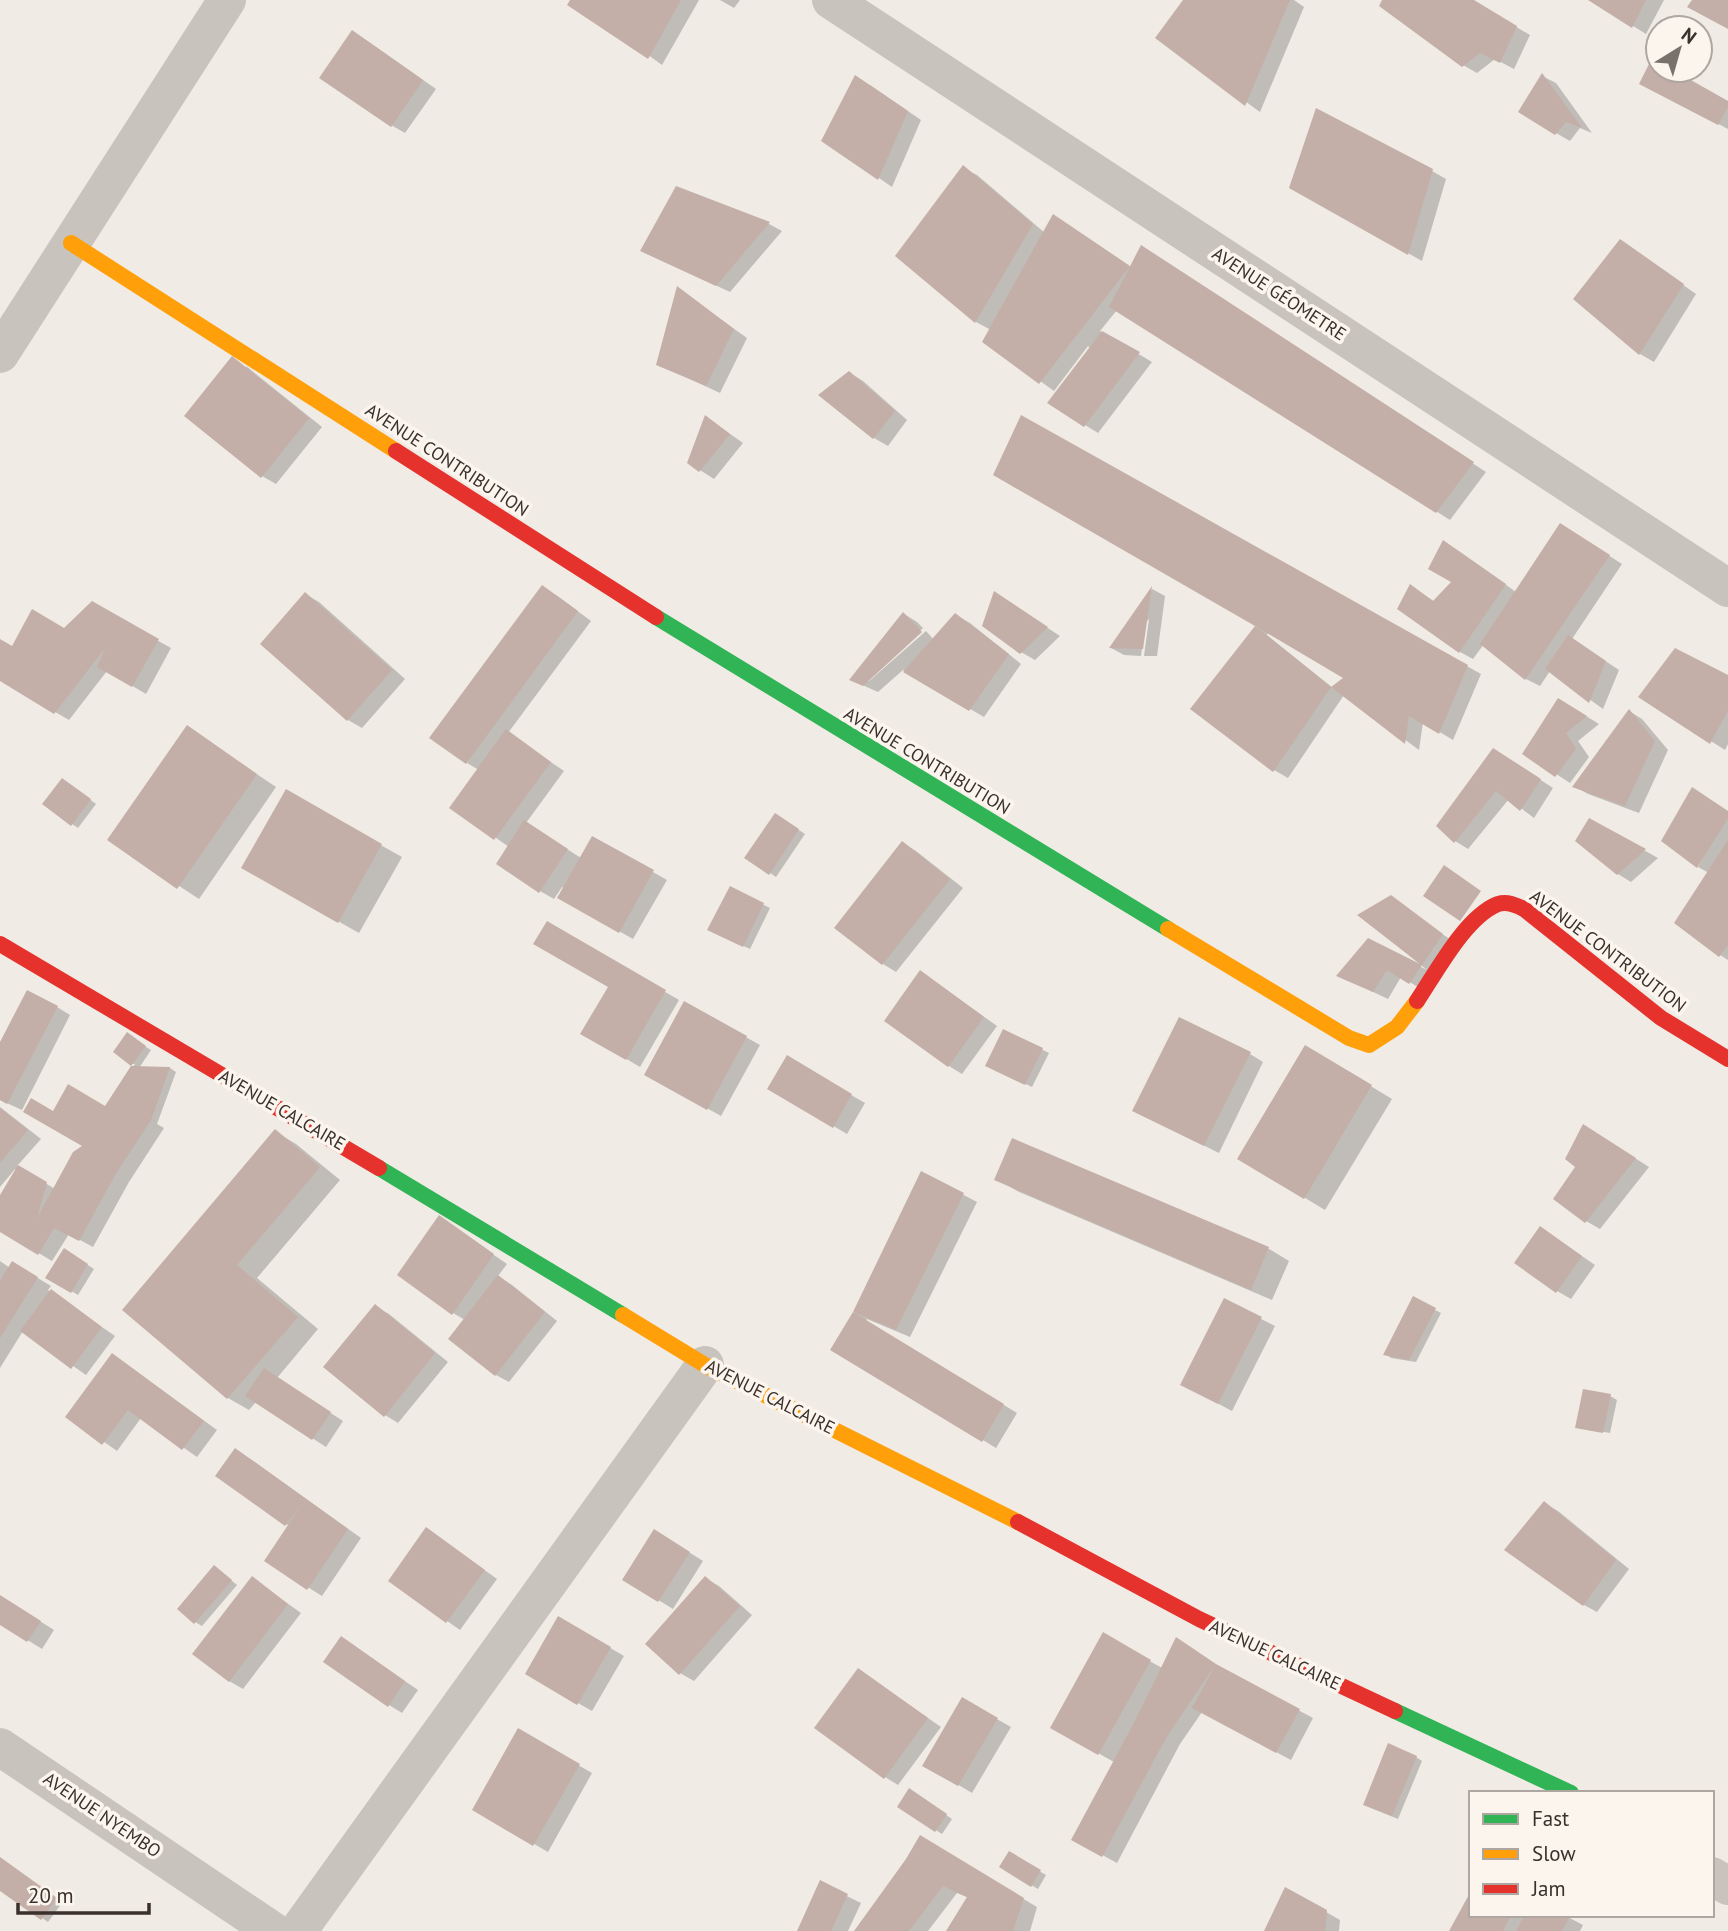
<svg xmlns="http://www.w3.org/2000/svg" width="1728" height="1931" font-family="'PT Sans',sans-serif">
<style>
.shadow{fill:#0003;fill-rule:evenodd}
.building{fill:#c3afa7}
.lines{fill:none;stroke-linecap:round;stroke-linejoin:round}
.street{stroke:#c9c3be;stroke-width:38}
.fast{stroke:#30b455;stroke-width:16}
.slow{stroke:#ff9f0a;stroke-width:16}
.jam{stroke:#e5322d;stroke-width:16}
.labels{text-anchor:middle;stroke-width:7;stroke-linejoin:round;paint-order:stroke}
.street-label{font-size:18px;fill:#3b302b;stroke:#fbf5ee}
</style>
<rect width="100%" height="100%" fill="#f0ebe5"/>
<path class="shadow" d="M572,0H699L662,65Z
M720,0H740L734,8Z
M1185,0H1294L1304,7L1260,112L1158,38Z
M1384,0H1471L1530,35L1514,69L1495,59L1477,73L1463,65Z
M1591,0H1664L1646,34Z
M366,40L436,89L405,133L391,125Z
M1658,63V70H1670L1728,103V129L1655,91Z
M1542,76L1556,83L1592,133L1580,128L1570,141L1556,133Z
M870,85L921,120L892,187L824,140Z
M963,168L977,175L1045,233L1067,224L1131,268L1155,255L1486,472L1450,520L1117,310L1100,331L1152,362L1098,433L1085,425L1091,349L1088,346L1054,391L985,341L991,330L976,322Z
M1432,171L1446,179L1422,261L1291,187Z
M677,189L769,224L782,231L730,292L642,251Z
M1634,250L1696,294L1654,362L1640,354L1575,299Z
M678,289L747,338L720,393L658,364Z
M246,366L322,427L276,484L262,476Z
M850,373L863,381L907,420L888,446L874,438L821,395Z
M706,417L743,443L714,479L689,463Z
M1022,418L1481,674L1453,740L1423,722L1419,750L1344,695L1288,778L1274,770L1192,709L1258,626ZM1268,633L1347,678L1333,688L1267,635Z
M1574,533L1622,564L1572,639L1619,670L1603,709L1550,671L1540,686L1526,679L1484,644L1473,659L1460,652L1411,586L1435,602L1454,582L1457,550L1516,592Z
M1152,589L1165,596L1157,656H1144L1149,619L1145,623L1141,656L1124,655L1111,648Z
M305,594L319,602L405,679L362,728L348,720Z
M556,595L591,621L508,733L564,771L526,823L581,858L593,838L667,880L633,939L559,897L564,888L562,887L554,899L540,891L509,847L452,807L479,770L467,763Z
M1008,602L1060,636L1035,660L1021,652Z
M92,604L171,648L146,694L107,671L69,720L0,680V641L12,648L64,630Z
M904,614L917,622L923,628L872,675L868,682L926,631L934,640L956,615L970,623L1021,664L984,717L903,670L878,692L851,680Z
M1728,677V744L1725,750L1640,696Z
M1573,708L1599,724L1578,741L1589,757L1570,783L1524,753Z
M1629,711L1642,719L1668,750L1639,813L1588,794L1574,786Z
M187,727L276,787L199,899L109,840Z
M1507,758L1553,788L1534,818L1509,799L1468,849L1455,841Z
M69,784L96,804L78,828L72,824Z
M286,792L402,857L359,933L244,868Z
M1728,812V960L1720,955L1709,873L1698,867Z
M782,819L805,834L776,877L770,873Z
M1590,820L1658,858L1631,882L1618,874Z
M903,843L916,851L963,888L896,972L883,964Z
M731,888L770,908L750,949L716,933Z
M1391,897L1455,943L1423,990L1401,977L1388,999L1339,976L1369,941L1427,970L1360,915Z
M547,923L679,1000L640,1067L583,1033L610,987Z
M934,981L997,1026L962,1074L949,1066Z
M685,1003L760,1045L721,1116L646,1074Z
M57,1007L70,1015L22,1110L0,1100V1046Z
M1004,1031L1049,1053L1032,1087L994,1069Z
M127,1035L151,1050L139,1068H170L176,1072L157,1124L164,1128L129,1182L93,1247L69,1234L52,1261L0,1230V1198L17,1170L15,1169L0,1187V1107L41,1139L17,1166L55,1189L85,1146L53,1113L106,1109L114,1093L135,1064H132Z
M1250,1054L1263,1062L1219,1153L1148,1118Z
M787,1058L865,1103L847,1134L769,1088Z
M1326,1059L1392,1099L1325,1210L1239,1158Z
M276,1132L296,1144L340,1180L257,1278L318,1329L277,1378L343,1421L326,1447L256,1402L249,1410L228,1398L124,1310Z
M1597,1134L1649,1167L1600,1229L1586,1221Z
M1012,1140L1269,1249L1289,1261L1272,1300L1017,1191L997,1179Z
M922,1173L977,1202L910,1337L867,1319L866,1321L1017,1413L996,1448L833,1349L855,1313Z
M440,1218L507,1264L498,1276L512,1285L557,1321L509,1382L496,1375L465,1320L453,1313Z
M1541,1228L1595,1265L1571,1299L1557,1291Z
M65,1250L94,1269L78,1295L48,1277Z
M0,1261L10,1268L13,1263L51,1286L48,1290L115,1336L86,1375L23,1331L0,1368Z
M1414,1299L1441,1313L1416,1362L1391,1358L1385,1354Z
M1225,1301L1275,1326L1232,1411L1196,1392Z
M375,1306L389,1314L448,1362L398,1423L385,1415Z
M126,1364L217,1430L197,1457L141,1418L117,1451L67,1416Z
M1610,1396L1617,1400L1610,1433L1577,1427Z
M249,1458L361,1538L322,1596L266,1561L289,1526L286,1524Z
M1544,1503L1558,1511L1629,1569L1597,1612L1584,1605Z
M440,1538L497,1579L460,1630L390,1581Z
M668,1539L703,1561L673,1609L624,1579Z
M215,1567L237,1585L202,1626L195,1622Z
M252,1578L301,1613L243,1689L229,1681Z
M705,1578L719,1586L752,1615L694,1681L680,1673Z
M0,1596L54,1630L42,1649L0,1623Z
M559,1618L624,1656L592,1711L527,1674Z
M1103,1635L1162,1668L1190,1647L1225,1671L1313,1718L1291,1760L1202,1712L1180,1744L1117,1863L1073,1839L1114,1762L1053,1728Z
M355,1647L418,1690L402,1713L389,1705Z
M859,1670L941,1727L898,1785L885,1777Z
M963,1700L1011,1727L972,1793L925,1765Z
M519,1731L592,1773L548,1852L474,1809Z
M1416,1757L1422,1761L1398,1819L1371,1808Z
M915,1794L952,1819L942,1834L899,1806Z
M921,1838L1037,1907L1030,1931H948L969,1898L957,1893L928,1931H856Z
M1010,1854L1046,1875L1038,1889L1001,1867Z
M0,1859L62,1903L48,1922L0,1889Z
M820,1883L861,1903L848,1931H798Z
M1286,1889L1340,1920L1339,1931H1268Z
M1471,1915H1564L1583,1925L1580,1931H1451Z"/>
<path class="building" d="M570,0H681L648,59L567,5Z
M1183,0H1290L1245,106L1155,38Z
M1382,0H1474L1517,26L1500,63L1480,53L1462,67L1379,6Z
M1588,0H1646L1632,28Z
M1692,0H1728V29L1687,7Z
M352,30L423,80L391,127L319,78Z
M1652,58L1658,61V70H1673L1728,101V107L1718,125L1639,84Z
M1542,73L1582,128L1566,122L1555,135L1518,112Z
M855,75L908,111L878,180L821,141Z
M1316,108L1433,169L1408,255L1289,188Z
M963,165L1033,224L975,323L895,256Z
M676,186L770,222L716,286L640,251Z
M1053,214L1130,266L1039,384L982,342Z
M1620,239L1684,284L1639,355L1573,299Z
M1141,245L1474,462L1436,513L1109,307Z
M677,286L734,329L706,386L656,365Z
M1102,331L1140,352L1084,427L1047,403Z
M232,356L309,418L261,478L184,416Z
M849,371L895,411L873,439L818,395Z
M705,415L730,434L699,472L687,463Z
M1021,415L1468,665L1439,734L1409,716L1405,744L1331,687L1273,772L1190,709L1255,626L1331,687L1343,678L1255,626L993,475Z
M1560,523L1610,555L1525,680L1480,644Z
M1443,540L1506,584L1459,653L1397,609L1410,584L1433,601L1451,582L1428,569Z
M542,585L578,611L466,764L429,738Z
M1152,586L1143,649L1109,648Z
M994,591L1048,627L1020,654L982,626Z
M305,592L392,670L347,721L260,644Z
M92,601L159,639L132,687L97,667L105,648L54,714L0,681V639L12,646L32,609L64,628Z
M903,612L922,632L863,686L849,680Z
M955,613L1009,654L969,711L903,672Z
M1568,635L1606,661L1589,703L1545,669Z
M1675,648L1728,675V710L1710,744L1638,697Z
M1558,698L1587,716L1566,733L1576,749L1555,777L1522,754Z
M1629,709L1655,741L1625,806L1572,787Z
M187,725L257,774L177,889L107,840Z
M506,729L551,762L494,840L449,808Z
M1493,748L1541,779L1520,811L1496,791L1454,843L1436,826Z
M62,778L91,799L71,826L42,804Z
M1692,787L1728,811V818L1697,868L1661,841Z
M286,789L382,844L338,923L241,868Z
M775,813L799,829L769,875L744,858Z
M1589,818L1646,849L1617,875L1575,841Z
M524,820L568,849L539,893L496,864Z
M592,836L654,870L619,933L557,898Z
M1728,840V945L1719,957L1674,923Z
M902,841L950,879L882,965L834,928Z
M1444,865L1481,891L1460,921L1423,896Z
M730,886L764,903L743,947L707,930Z
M1391,895L1443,934L1409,984L1387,970L1373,992L1336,976L1368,938L1420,964L1357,915Z
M547,921L666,990L626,1060L580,1034L608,987L533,944Z
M920,970L984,1017L948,1067L884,1021Z
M27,990L58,1006L7,1104L0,1100V1042Z
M684,1001L747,1036L707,1110L644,1075Z
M1179,1017L1251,1052L1204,1146L1132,1111Z
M1003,1029L1043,1048L1025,1085L985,1066Z
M127,1032L146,1046L131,1066L113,1052Z
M1305,1045L1372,1085L1304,1199L1237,1159Z
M787,1055L852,1094L833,1128L767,1089Z
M131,1066L170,1067L151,1120L115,1175L79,1241L54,1228L38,1255L0,1232V1195L18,1165L47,1182L37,1218L73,1152L82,1146L23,1112L31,1098L53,1111L68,1084L105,1106Z
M0,1108L28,1130L0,1163Z
M1583,1124L1636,1158L1585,1223L1553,1199L1575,1167L1565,1159Z
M275,1129L320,1167L237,1265L298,1317L227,1399L122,1310Z
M1012,1138L1269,1247L1251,1290L994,1180Z
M921,1171L964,1193L896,1330L853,1312Z
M439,1215L494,1254L452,1315L397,1275Z
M1540,1226L1582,1256L1556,1293L1514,1263Z
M64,1248L88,1264L71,1293L45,1278Z
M12,1261L38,1277L0,1338V1281Z
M498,1275L545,1312L495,1376L448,1339Z
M51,1289L102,1327L71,1369L20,1331Z
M1413,1296L1436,1308L1409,1360L1383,1355Z
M1224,1298L1262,1317L1218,1404L1180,1385Z
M375,1304L435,1353L384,1417L323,1367Z
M853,1312L1004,1404L982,1442L830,1350Z
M112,1353L204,1421L182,1450L128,1410L102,1445L65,1417Z
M264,1368L331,1412L312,1440L245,1396Z
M1583,1389L1611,1394L1603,1433L1575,1428Z
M235,1448L348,1529L307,1590L264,1561L302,1504L285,1526L215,1476Z
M1544,1501L1616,1560L1583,1606L1504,1550Z
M426,1527L485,1570L446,1623L388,1581Z
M654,1529L690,1552L658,1602L622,1580Z
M214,1565L232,1580L194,1624L177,1609Z
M252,1576L288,1604L229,1682L192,1654Z
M705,1576L740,1606L679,1675L645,1644Z
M0,1595L41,1621L27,1642L0,1625Z
M558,1616L611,1647L577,1705L525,1674Z
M1103,1632L1151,1660L1098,1755L1050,1728Z
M341,1636L405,1681L388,1707L323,1662Z
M1176,1637L1216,1664L1300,1709L1276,1753L1192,1708L1216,1664L1167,1736L1102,1857L1071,1840L1136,1719Z
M858,1668L928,1718L884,1779L814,1728Z
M962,1697L998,1718L958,1786L922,1766Z
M518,1728L580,1764L533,1846L472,1810Z
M1388,1743L1417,1756L1392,1816L1363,1805Z
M909,1788L947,1814L935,1832L897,1807Z
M920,1835L1024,1898L1013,1931H946L967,1897L943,1886L909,1931H854L906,1859Z
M1009,1851L1041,1870L1031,1887L999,1867Z
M0,1857L57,1898L41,1920L0,1891Z
M820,1880L848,1894L831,1931H797Z
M1285,1887L1327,1910L1325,1931H1264Z
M1471,1891V1915H1511L1503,1931H1449Z
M1525,1915H1568L1570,1916L1562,1931H1516Z"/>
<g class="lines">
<path class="street" d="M831,0L1728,588
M0,354L227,0
M0,1747L273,1931
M1712,1876L1728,1886
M298,1931L705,1365"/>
<path class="fast" d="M656,617L1168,929
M379,1168L623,1315
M1395,1711L1571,1793"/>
<path class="slow" d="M71,243L396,451
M1168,929L1349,1038L1369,1045L1397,1027L1417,1001
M623,1315L705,1365L1018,1522"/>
<path class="jam" d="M396,451L656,617
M0,944L379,1168
M1417,1001C1436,973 1465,917 1498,904C1507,901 1516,905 1524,909L1661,1018L1728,1059
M1018,1522L1199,1619L1395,1711"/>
</g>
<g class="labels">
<g class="street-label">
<text transform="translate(1279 294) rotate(33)" y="6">AVENUE GÉOMETRE</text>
<text transform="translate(447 460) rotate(33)" y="6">AVENUE CONTRIBUTION</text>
<text transform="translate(927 761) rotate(31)" y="6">AVENUE CONTRIBUTION</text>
<text transform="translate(1608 951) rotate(37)" y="6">AVENUE CONTRIBUTION</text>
<text transform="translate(282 1110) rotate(30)" y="6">AVENUE CALCAIRE</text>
<text transform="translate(770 1397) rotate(27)" y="6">AVENUE CALCAIRE</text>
<text transform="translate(1275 1655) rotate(25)" y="6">AVENUE CALCAIRE</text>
<text transform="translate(102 1815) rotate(34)" y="6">AVENUE NYEMBO</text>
</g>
</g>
<rect x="1469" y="1791" width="245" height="126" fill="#fbf5ee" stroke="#aea6a0" stroke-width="2"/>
<rect x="1483" y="1814" width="35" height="10" fill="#30b455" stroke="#aea6a0" stroke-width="2"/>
<text x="1532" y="1826" font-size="21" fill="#3b302b">Fast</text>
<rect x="1483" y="1849" width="35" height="10" fill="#ff9f0a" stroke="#aea6a0" stroke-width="2"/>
<text x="1532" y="1861" font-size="21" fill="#3b302b">Slow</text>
<rect x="1483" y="1884" width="35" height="10" fill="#e5322d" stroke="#aea6a0" stroke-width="2"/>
<text x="1532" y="1896" font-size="21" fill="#3b302b">Jam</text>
<g transform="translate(1679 49) rotate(37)"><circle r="33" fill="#fbf5ee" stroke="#aea6a0" stroke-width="2"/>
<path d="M0-5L12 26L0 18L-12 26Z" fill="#7a716c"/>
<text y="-10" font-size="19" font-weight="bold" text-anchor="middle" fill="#3b302b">N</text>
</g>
<path d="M18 1903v10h131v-10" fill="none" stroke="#3b302b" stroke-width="3.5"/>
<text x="28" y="1903" font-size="21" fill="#3b302b" stroke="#fbf5ee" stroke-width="5" paint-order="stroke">20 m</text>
</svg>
